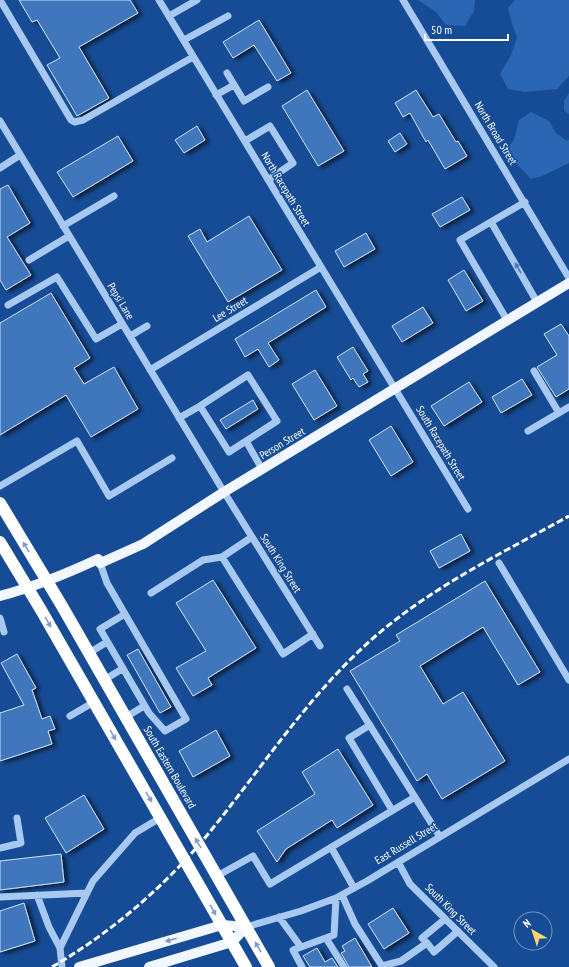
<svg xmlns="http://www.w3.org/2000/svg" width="569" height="967" font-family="'PT Sans Narrow',sans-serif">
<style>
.green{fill:#2a66b3}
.building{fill:#3f76bc;stroke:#cee2fc;filter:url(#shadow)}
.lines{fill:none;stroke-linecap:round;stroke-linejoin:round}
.minor{stroke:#a7c8f1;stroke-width:7}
.major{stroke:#f1f6ff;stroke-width:10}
.highway{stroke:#fff;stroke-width:12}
.rail{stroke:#fff;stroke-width:3;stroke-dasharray:7 3;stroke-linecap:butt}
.oneway{fill:#4977b5}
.oneway2{fill:#7f9dc5}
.oneway3{fill:#7998c5}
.labels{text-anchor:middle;stroke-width:3;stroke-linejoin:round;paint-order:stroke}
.street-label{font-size:11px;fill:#fff;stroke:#164c95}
</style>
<defs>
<filter id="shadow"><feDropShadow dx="4" dy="2" stdDeviation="2" flood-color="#0009"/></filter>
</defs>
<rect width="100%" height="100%" fill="#164c95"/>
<path class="green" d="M418,0H475L474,11L465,26L446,25L436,12Z
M515,0H569V76L557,89L525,92L508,89L500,74L511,55L517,38L512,23L508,8Z
M569,93V114L564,111V101Z
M531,112L549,121L556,133L567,141L569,139V163L542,176L531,179L508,155L507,149L514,140L519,120Z"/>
<path class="building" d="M19,0H130L138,13L79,47L109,98L77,116L47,65L60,58L37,20L32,22Z
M259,20L291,73L277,81L254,45L233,58L223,42Z
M307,90L344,151L318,166L282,106Z
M416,90L433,117L439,114L456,142L458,141L467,156L445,169L428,140L426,142L410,113L403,117L395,103Z
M197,126L205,140L184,153L175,140Z
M400,133L407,144L395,152L388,141Z
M118,136L133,161L73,197L57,172Z
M8,185L30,223L7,237L31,275L6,290L0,280V189Z
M462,197L470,210L440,227L432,214Z
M249,216L282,270L228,302L188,236L200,229L207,242Z
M366,233L375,249L344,267L335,251Z
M464,270L483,301L466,311L448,280Z
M316,290L326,307L268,343L279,360L269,367L258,349L245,357L235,339Z
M51,293L90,358L74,368L84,384L114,367L138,409L91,437L66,395L0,435V323Z
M423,307L433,323L402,342L392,326Z
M561,324L569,336V389L556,397L537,367L557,355L544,334Z
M353,347L368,371L363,374L368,382L359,387L353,378L351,380L337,357Z
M315,370L337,406L314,420L292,384Z
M522,379L532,395L501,413L492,397Z
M469,382L482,402L444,426L431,406Z
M253,400L258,409L226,429L220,420Z
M391,426L413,462L391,476L369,440Z
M461,534L470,551L439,568L430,551Z
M213,580L256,648L208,678L212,685L193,696L176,668L206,651L176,603Z
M485,581L540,672L518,685L483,627L420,666L443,704L463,692L505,761L442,799L427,774L417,781L350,671L400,641L396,635Z
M138,649L171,707L160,713L127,655Z
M17,654L36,688L32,690L42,719L50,716L55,729L48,731L52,744L0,761V713L24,705L1,663Z
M216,730L230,756L193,777L179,751Z
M338,749L373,805L337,828L332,820L286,849L277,862L257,831L315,794L302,772Z
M84,795L104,829L66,853L45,818Z
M61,854L64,882L0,890V861Z
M24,903L35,941L0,952V911Z
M393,908L409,933L384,949L368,924Z
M355,938L372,967H349L341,953L345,951L342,946Z
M317,948L325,962L332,958L338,967H310L303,956Z"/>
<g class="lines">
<path class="minor" d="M0,0L71,120L75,122L83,120L193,57
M159,0L468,509
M403,0L569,278
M169,16L197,0
M184,40L228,16
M227,73L244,101L268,87
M216,95L234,85
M0,121L224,492L320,646
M245,141L270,126L293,163L268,180
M0,168L20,155
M491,222L537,302
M63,226L114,196
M29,260L69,236
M8,305L57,277L96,339L122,324
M507,320L460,240L525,202
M130,336L147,326
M150,370L321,267
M534,371L559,413
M248,375L277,421L229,452L200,406Z
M179,418L200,406
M528,431L569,407
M246,441L262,469
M0,486L77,441L109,496L172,458
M252,537L222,557L283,654L313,634
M100,563L107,583L125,614
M499,563L569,680
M151,593L203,560L222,557
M125,614L186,719L165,731L149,713L100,629Z
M0,618L4,632
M89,653L107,642
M104,680L122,669
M347,689L440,837
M70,716L94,702
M126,717L144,706
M370,725L349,738L392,810
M331,847L354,888
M0,848L21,843L17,818
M398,862L410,884L494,967
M217,876L253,856L270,884L415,797
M37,895L49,927L60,948
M342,895L355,924L382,966L401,961L427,943L422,938L445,919
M0,897L87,893
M279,917L301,947
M246,927L301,911L336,898L367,881L569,759
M326,938L344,967
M427,943L434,952L458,931
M62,967L60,948L87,893L93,881L135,833L160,818
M302,967L293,950L334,935L336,898"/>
<path class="major" d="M0,596C34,587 66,574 98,559L100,563L105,561L143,544L224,492L569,283
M79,967L222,925L246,927
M149,967L232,942L246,927"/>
<path class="highway" d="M0,503L62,606L269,967
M0,542L41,610L246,967"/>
<path class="rail" d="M52,967C107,935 157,893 199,845C252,782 296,712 356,654C417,594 495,557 569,516"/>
</g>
<defs><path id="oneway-solid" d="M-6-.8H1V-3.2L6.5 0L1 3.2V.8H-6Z"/></defs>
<use class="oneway" href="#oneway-solid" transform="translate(518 268) rotate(-120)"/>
<g class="oneway2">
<use href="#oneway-solid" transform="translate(26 547) rotate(-121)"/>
<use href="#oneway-solid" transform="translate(48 622) rotate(60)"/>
<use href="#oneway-solid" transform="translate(113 735) rotate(60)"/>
<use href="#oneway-solid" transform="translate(149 797) rotate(60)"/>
<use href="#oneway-solid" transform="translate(198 843) rotate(-120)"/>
<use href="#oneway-solid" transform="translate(213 910) rotate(60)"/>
<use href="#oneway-solid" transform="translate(258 947) rotate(-120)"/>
</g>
<use class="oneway3" href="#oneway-solid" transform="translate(171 940) rotate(164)"/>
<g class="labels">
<g class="street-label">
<text transform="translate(496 133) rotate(59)" y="4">North Broad Street</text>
<text transform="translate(286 189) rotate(59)" y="4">North Racepath Street</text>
<text transform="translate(121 301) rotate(59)" y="4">Pepsi Lane</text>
<text transform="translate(230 309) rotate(-31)" y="4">Lee Street</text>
<text transform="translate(282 443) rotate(-31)" y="4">Person Street</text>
<text transform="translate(441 443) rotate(59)" y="4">South Racepath Street</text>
<text transform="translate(281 563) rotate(58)" y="4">South King Street</text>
<text transform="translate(170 767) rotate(60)" y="4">South Eastern Boulevard</text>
<text transform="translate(406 843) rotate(-31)" y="4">East Russell Street</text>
<text transform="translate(451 909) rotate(45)" y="4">South King Street</text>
</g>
</g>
<g transform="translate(533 931) rotate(321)"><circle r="19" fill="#164c95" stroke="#7394bf"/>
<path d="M0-3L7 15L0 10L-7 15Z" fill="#ffd567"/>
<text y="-6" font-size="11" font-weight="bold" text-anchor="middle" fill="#ffffff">N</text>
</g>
<path d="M425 34v6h83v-6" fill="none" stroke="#ffffff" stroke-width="2"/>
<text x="431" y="34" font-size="12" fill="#ffffff" stroke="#164c95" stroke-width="3" paint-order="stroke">50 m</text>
</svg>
